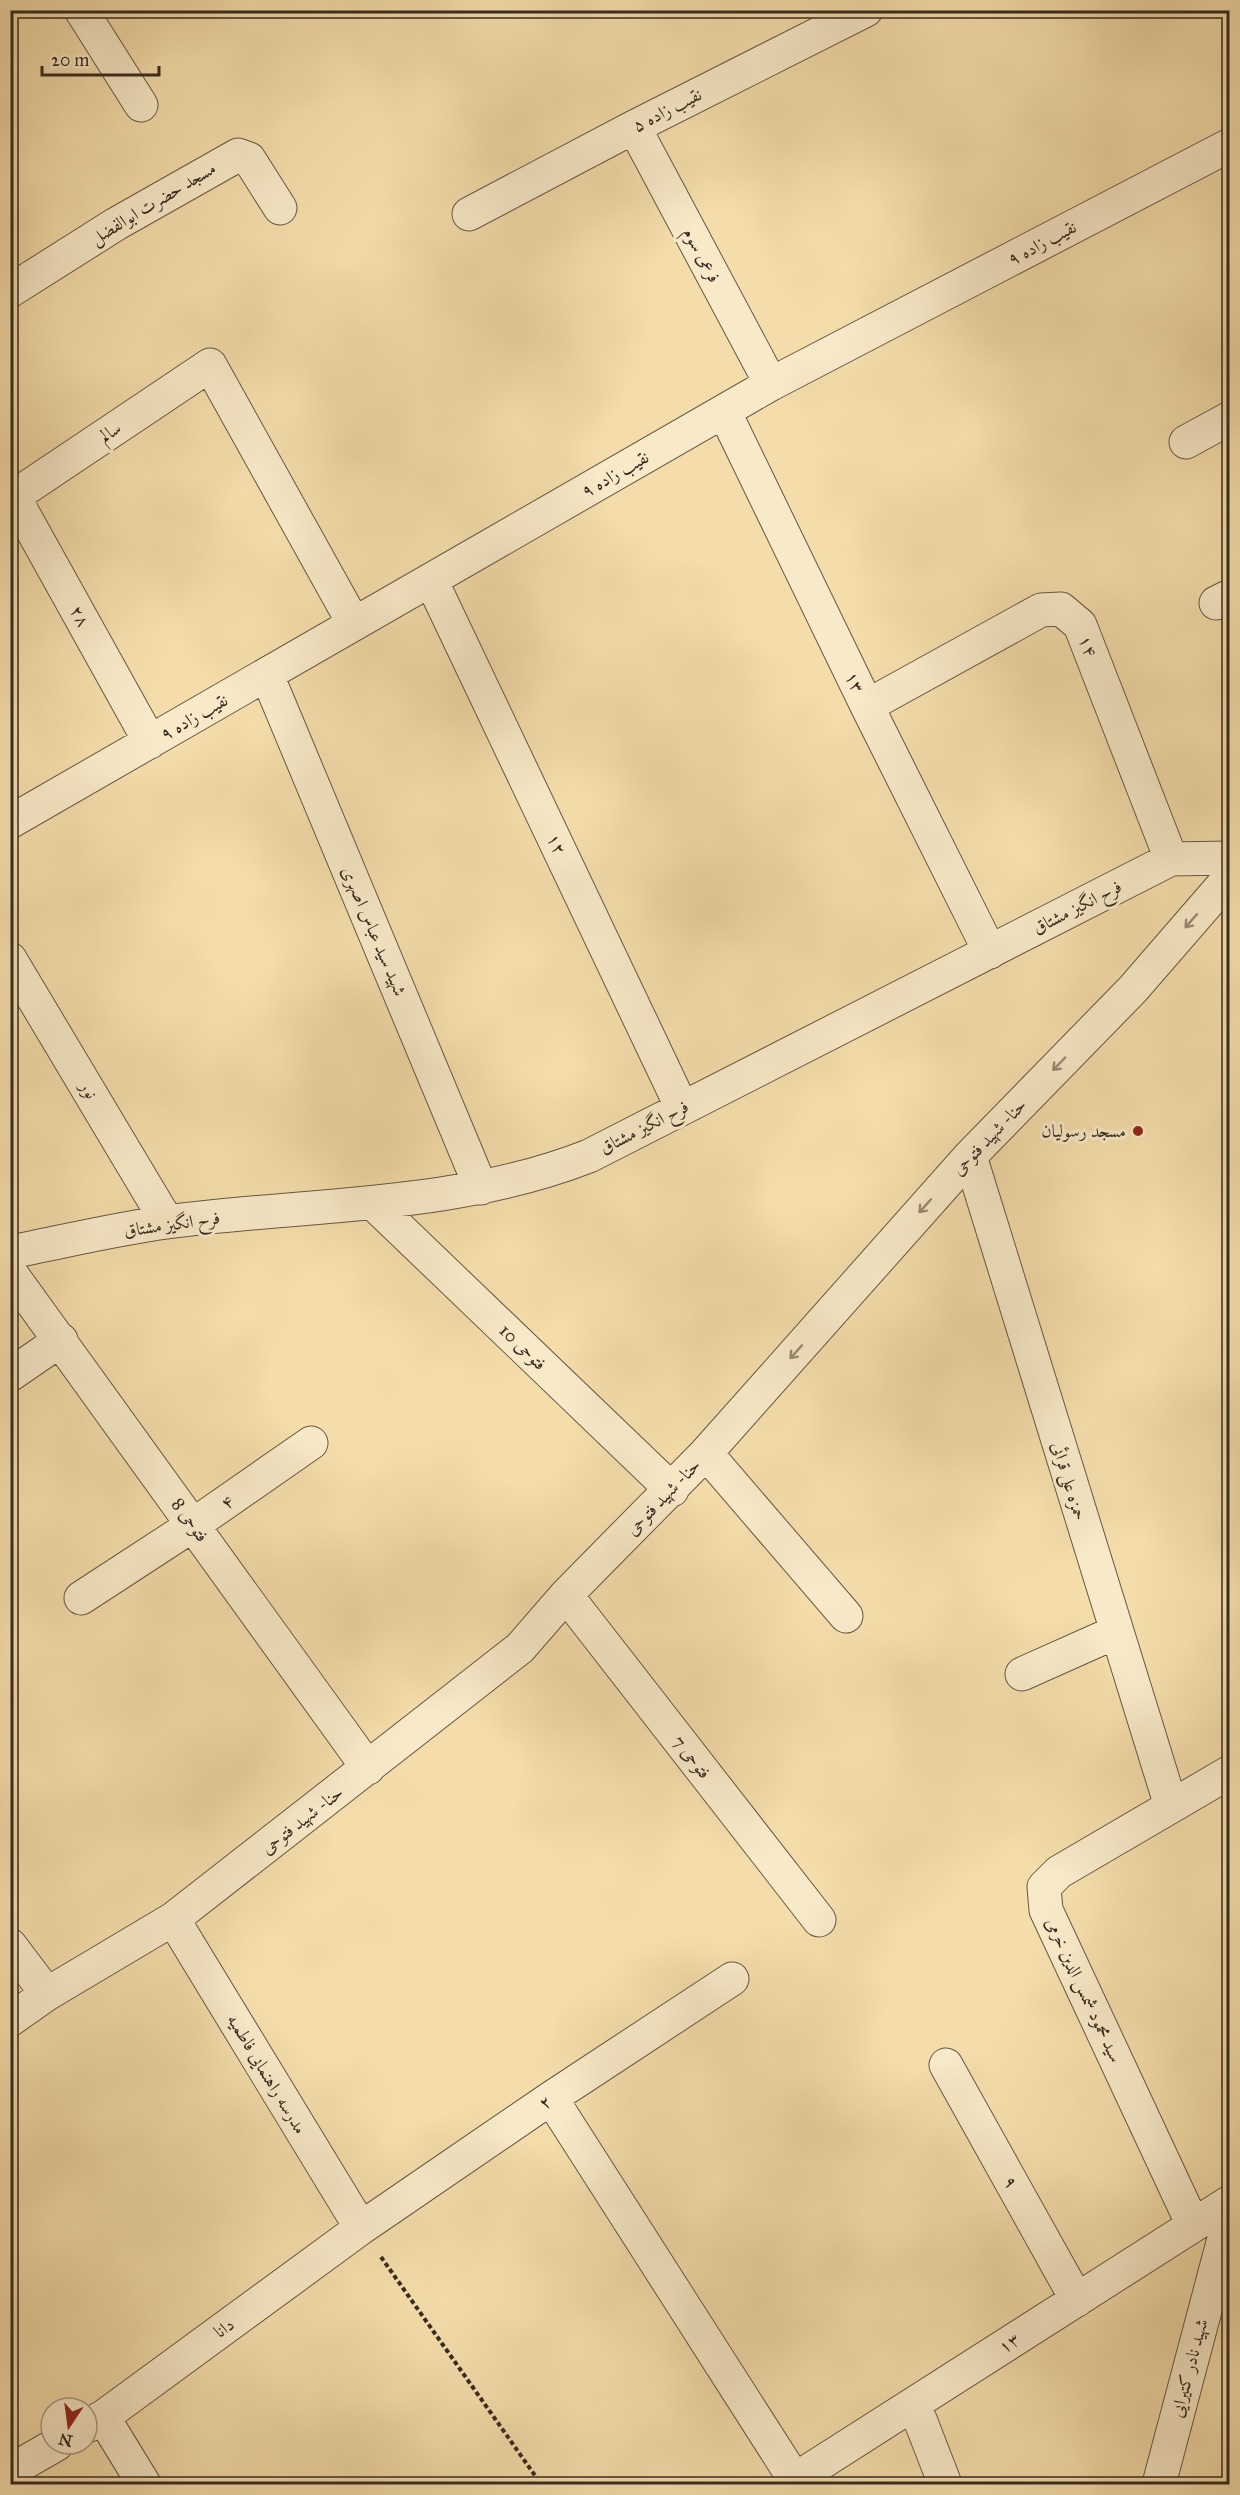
<svg xmlns="http://www.w3.org/2000/svg" width="1240" height="2495" font-family="'IM FELL Great Primer',Amiri,serif">
<style>
.lines{fill:none;stroke-linecap:round;stroke-linejoin:round}
.minor-casing{stroke:#665744;stroke-width:35}
.path{stroke:#372a21;stroke-width:4;stroke-dasharray:4.5 3;stroke-linecap:butt}
.minor{stroke:#f8e9c8;stroke-width:33}
.oneway{stroke:#988a74}
.poi-dot{fill:#8f2418;stroke:#f8e9c8;stroke-width:2}
.labels{text-anchor:middle;stroke-width:6;stroke-linejoin:round;paint-order:stroke}
.street-label{font-size:18px;fill:#372a21;stroke:#f8e9c8}
.poi-label{font-size:18px;fill:#372a21;stroke:#f8e9c8;text-anchor:end}
</style>
<rect width="100%" height="100%" fill="#f4ddab"/>
<filter id="stains"><feTurbulence type="fractalNoise" baseFrequency=".00333" numOctaves="4"/><feColorMatrix values="0 0 0 0 .2 0 0 0 0 .09 0 0 0 0 .02 0 0 0 .5 -.17"/></filter>
<radialGradient id="worn" r=".72"><stop offset=".6" stop-color="#630" stop-opacity="0"/><stop offset="1" stop-color="#630" stop-opacity=".3"/></radialGradient>
<g class="lines">
<defs>
<path id="minor" d="M81,10L141,105
M634,127L771,384
M469,214L634,127L866,10
M10,291L116,224L238,155L249,159L280,208
M724,411L867,706L990,952
M1186,442L1230,418
M10,490L150,742
M10,499L210,365L354,624
M431,580L682,1108
M1216,603L1230,596
M267,675L481,1188
M867,706L1041,610L1061,609L1080,625L1171,859
M10,822L771,384L1230,145
M10,959L167,1222
M970,1156L1171,1806
M374,1204L672,1490
M10,1252C62,1242 115,1229 167,1222C308,1203 454,1209 589,1156L1171,859L1230,858
M10,1272L368,1768
M10,1375L61,1340
M706,1453L846,1616
M566,1595L819,1920
M81,1598L193,1525L311,1443
M1022,1674L1116,1632
M173,1919L361,2228
M10,1945L47,1994
M10,2020L47,1994L173,1919L520,1648L566,1595L706,1453L970,1156L1133,989L1230,877
M946,2065L1077,2300
M551,2098L795,2480
M1193,2225L1046,1910L1044,1887L1059,1872L1230,1772
M914,2404L945,2484
M103,2417L144,2484
M87,2426L103,2417L361,2228L551,2098L732,1979
M10,2471L57,2444
M788,2484L1230,2202
M1159,2484L1230,2216"/>
</defs>
<use href="#minor" class="minor-casing"/>
<path class="path" d="M381,2257L541,2484"/>
<use href="#minor" class="minor"/>
</g>
<defs><path id="oneway-shaft" d="M-6 0H5M1.5-3L5.5 0L1.5 3" fill="none" stroke-width="1.6" stroke-linecap="round" stroke-linejoin="round" transform="scale(1.5)"/></defs>
<g class="oneway">
<use href="#oneway-shaft" transform="translate(1191 921) rotate(131)"/>
<use href="#oneway-shaft" transform="translate(1059 1064) rotate(134)"/>
<use href="#oneway-shaft" transform="translate(925 1206) rotate(132)"/>
<use href="#oneway-shaft" transform="translate(796 1352) rotate(132)"/>
</g>
<circle class="poi-dot" cx="1138" cy="1131" r="6"/>
<g class="labels">
<g class="street-label">
<text transform="translate(667 110) rotate(-27)" y="6">نقیب زاده ۵</text>
<text transform="translate(153 203) rotate(-31)" y="6">مسجد حضرت ابوالفضل</text>
<text transform="translate(1042 243) rotate(-28)" y="6">نقیب زاده ۹</text>
<text transform="translate(702 255) rotate(62)" y="6">فرعی سوم</text>
<text transform="translate(110 432) rotate(-34)" y="6">سالم</text>
<text transform="translate(615 474) rotate(-30)" y="6">نقیب زاده ۹</text>
<text transform="translate(80 616) rotate(61)" y="6">۲۸</text>
<text transform="translate(1088 646) rotate(69)" y="6">۱۴</text>
<text transform="translate(855 682) rotate(64)" y="6">۱۳</text>
<text transform="translate(194 717) rotate(-30)" y="6">نقیب زاده ۹</text>
<text transform="translate(557 844) rotate(65)" y="6">۱۲</text>
<text transform="translate(1077 907) rotate(-27)" y="6">فرح انگیز مشتاق</text>
<text transform="translate(374 931) rotate(67)" y="6">شهید سید عباس اصهری</text>
<text transform="translate(89 1090) rotate(59)" y="6">نور</text>
<text transform="translate(644 1127) rotate(-27)" y="6">فرح انگیز مشتاق</text>
<text transform="translate(989 1137) rotate(-46)" y="6">حنا- شهید فتوحی</text>
<text transform="translate(172 1224) rotate(-8)" y="6">فرح انگیز مشتاق</text>
<text transform="translate(523 1347) rotate(44)" y="6">فتوحی 10</text>
<text transform="translate(1069 1481) rotate(73)" y="6">حمزه علی قرائی</text>
<text transform="translate(663 1497) rotate(-46)" y="6">حنا- شهید فتوحی</text>
<text transform="translate(227 1502) rotate(-35)" y="6">۴</text>
<text transform="translate(190 1520) rotate(54)" y="6">فتوحی 8</text>
<text transform="translate(692 1757) rotate(52)" y="6">فتوحی 7</text>
<text transform="translate(302 1820) rotate(-38)" y="6">حنا- شهید فتوحی</text>
<text transform="translate(1084 1990) rotate(65)" y="6">سید محمود شمس الدین خرمی</text>
<text transform="translate(267 2074) rotate(59)" y="6">مدرسه راهنمایی فاطمیه</text>
<text transform="translate(545 2102) rotate(-34)" y="6">۲</text>
<text transform="translate(1011 2182) rotate(61)" y="6">۹</text>
<text transform="translate(224 2328) rotate(-36)" y="6">دانا</text>
<text transform="translate(1009 2343) rotate(-33)" y="6">۱۳</text>
<text transform="translate(1189 2368) rotate(-75)" y="6">شهید نادر کتیرایی</text>
</g>
<g class="poi-label">
<text x="1126" y="1137">مسجد رسولیان</text>
</g>
</g>
<rect width="1240" height="2495" fill="none" stroke="#f4ddab" stroke-width="36"/>
<rect x="12" y="12" width="1216" height="2471" fill="none" stroke="#372a21" stroke-width="3"/>
<rect x="18" y="18" width="1204" height="2459" fill="none" stroke="#372a21" stroke-width="1.5"/>
<g transform="translate(69 2426) rotate(193)"><circle r="28" fill="#f8e9c8" stroke="#ab9d85" stroke-width="1.5"/>
<path d="M0-4.5L10 22L0 15L-10 22Z" fill="#8f2418"/>
<text y="-9" font-size="16" font-weight="bold" text-anchor="middle" fill="#372a21">N</text>
</g>
<path d="M42 66v9h117v-9" fill="none" stroke="#372a21" stroke-width="3"/>
<text x="51" y="66" font-size="18" fill="#372a21" stroke="#f8e9c8" stroke-width="4.5" paint-order="stroke">20 m</text>
<rect width="100%" height="100%" filter="url(#stains)"/>
<rect width="100%" height="100%" fill="url(#worn)"/>
</svg>
